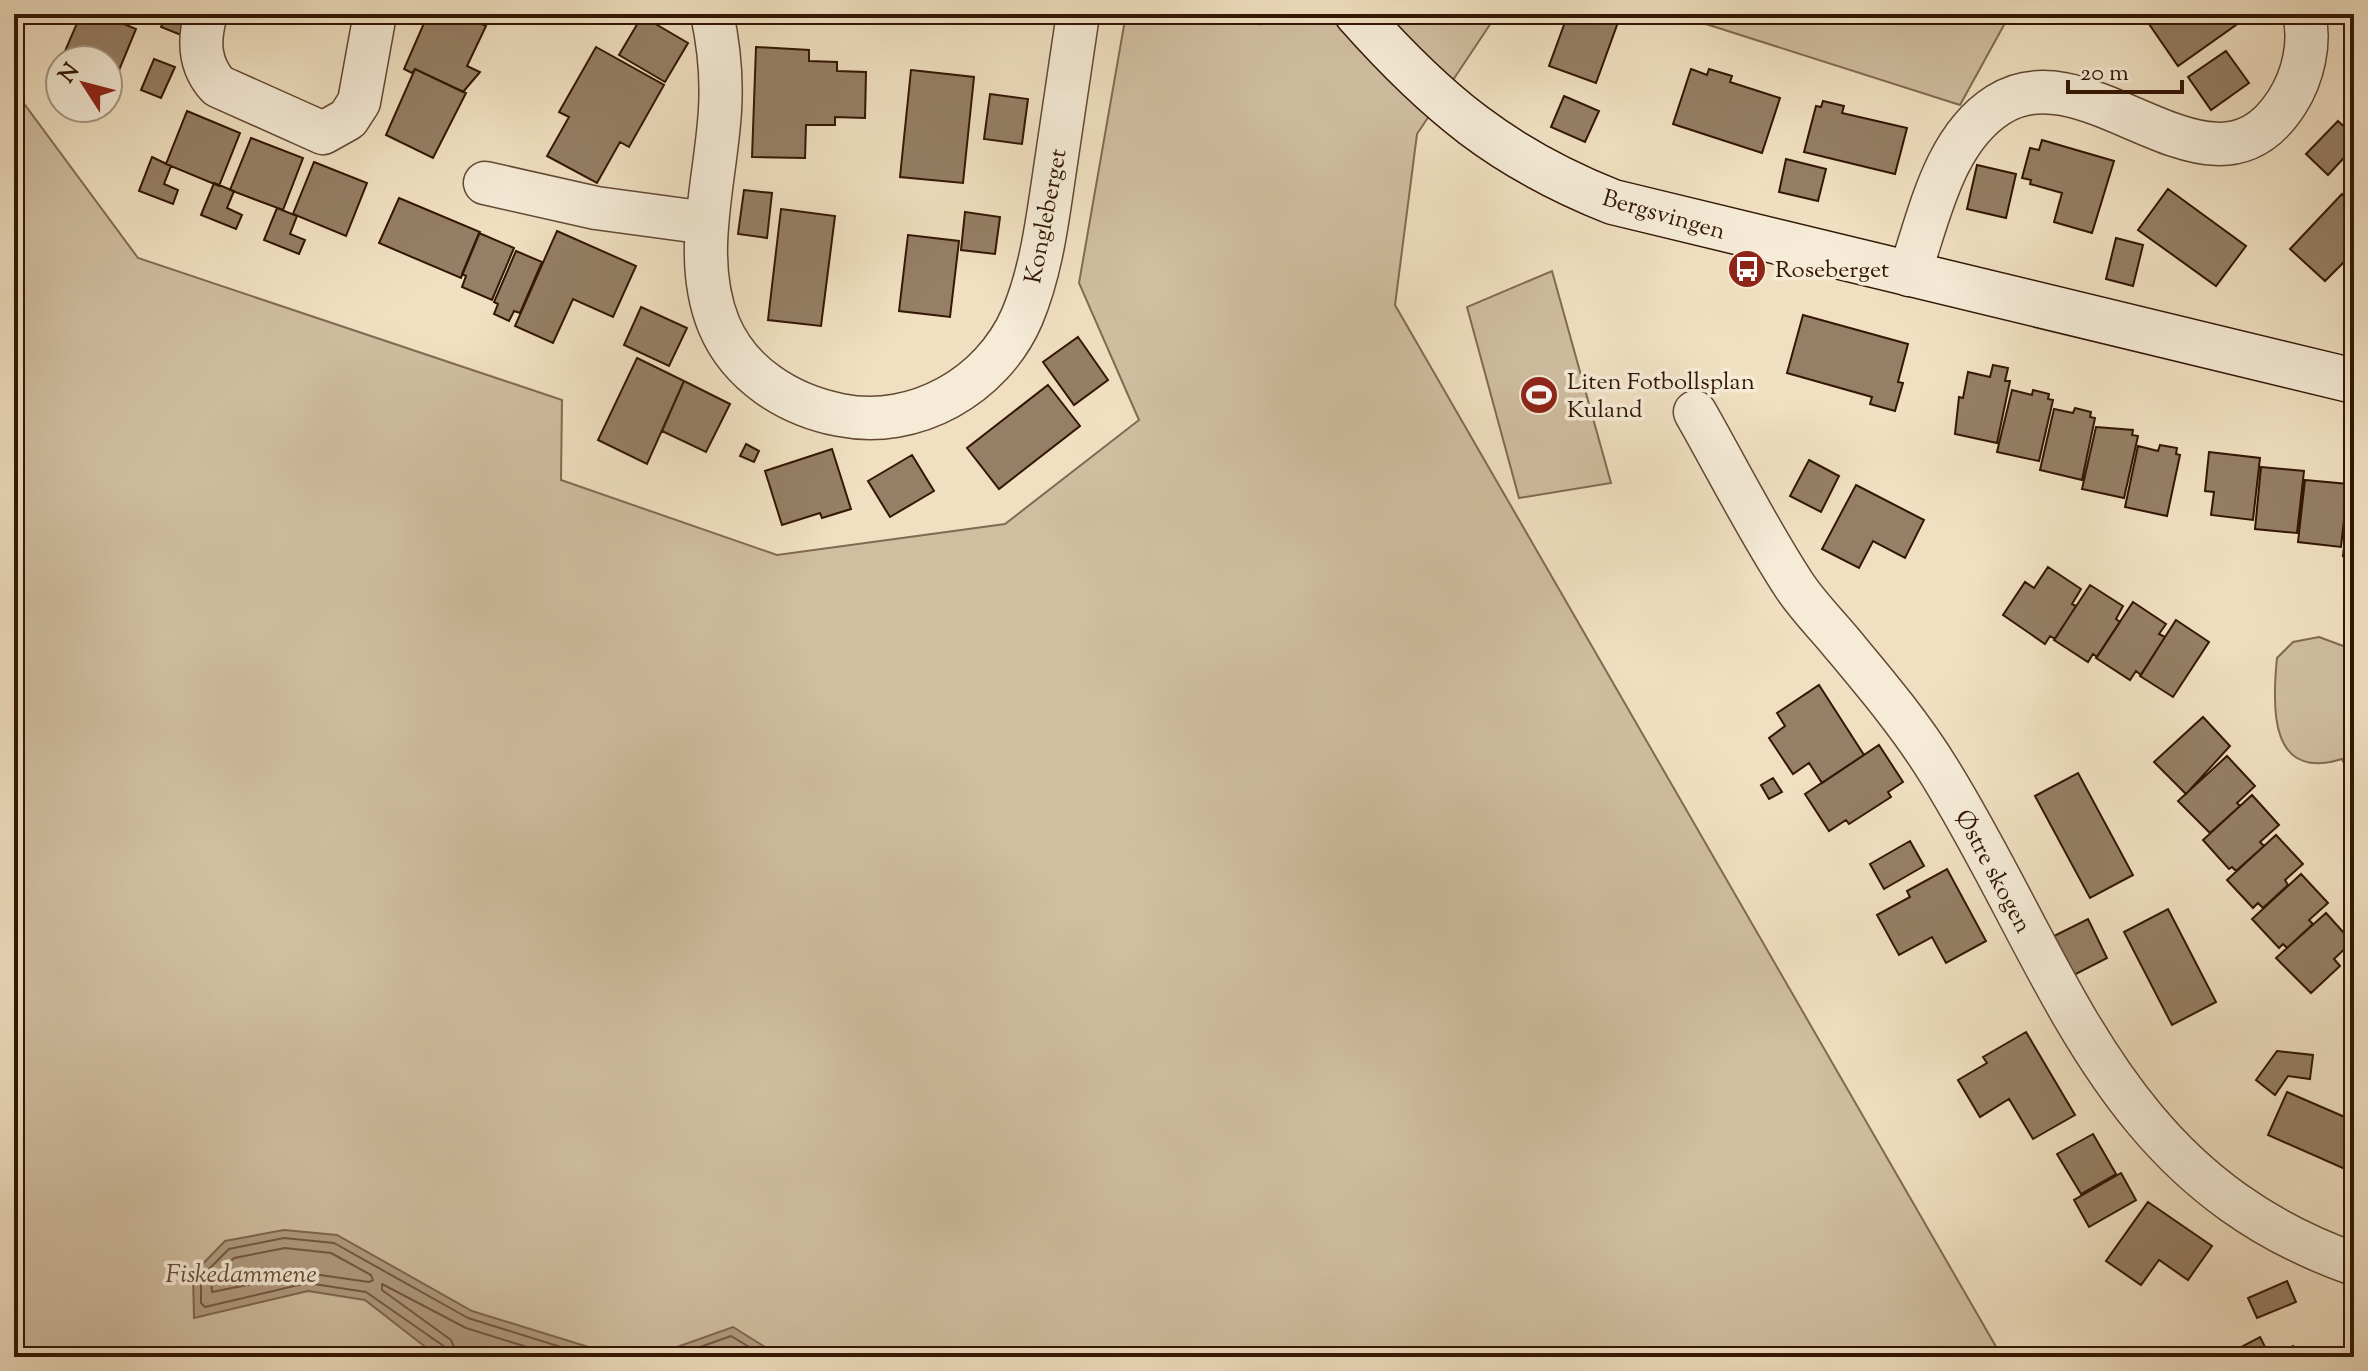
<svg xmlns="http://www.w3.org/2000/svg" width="2368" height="1371" font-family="'Sorts Mill Goudy',serif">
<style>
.green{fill:#d0bea1;stroke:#826a52;stroke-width:2}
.water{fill:#b09b81;stroke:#7e664f;stroke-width:2}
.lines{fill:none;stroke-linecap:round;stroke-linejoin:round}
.shore{stroke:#725842;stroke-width:2}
.building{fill:#957f66;stroke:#331604;stroke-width:2}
.street-casing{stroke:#624833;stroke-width:45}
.secondary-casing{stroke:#331604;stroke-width:47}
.street{stroke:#f5ebd7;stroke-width:42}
.secondary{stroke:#f5ebd7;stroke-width:44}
.labels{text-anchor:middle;stroke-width:7;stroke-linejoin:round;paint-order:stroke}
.street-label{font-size:24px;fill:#331604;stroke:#f5ebd7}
.poi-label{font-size:24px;fill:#331604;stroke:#f5ebd7;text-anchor:start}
.water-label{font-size:26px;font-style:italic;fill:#654b36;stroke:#f5ebd7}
</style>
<rect width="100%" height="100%" fill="#f0e0c1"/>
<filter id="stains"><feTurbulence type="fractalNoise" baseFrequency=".0025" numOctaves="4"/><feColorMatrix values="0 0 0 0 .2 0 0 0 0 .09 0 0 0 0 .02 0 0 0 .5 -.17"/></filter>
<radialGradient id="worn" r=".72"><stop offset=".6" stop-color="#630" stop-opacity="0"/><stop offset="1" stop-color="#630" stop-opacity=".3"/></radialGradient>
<path class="green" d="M1126,14H1497L1417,134L1395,305L2002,1357H14V90L138,258L562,400L561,480L777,555L1005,524L1139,420L1079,283Z
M1695,14H2010L1960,105L1706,24Z
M1552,271L1611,483L1519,498L1467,307Z
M2319,637L2354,650V771L2350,776L2342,759C2269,782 2272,707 2277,658L2293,642Z"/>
<path class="water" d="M284,1230L337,1235L472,1311L611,1354L663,1352L733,1327L781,1357H447L424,1346L365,1300L308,1291L194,1318L193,1274L225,1241Z"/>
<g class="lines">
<path class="shore" d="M285,1248L331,1253L371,1275L373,1280L369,1282L306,1273L212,1292L211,1280L234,1258Z
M448,1357L445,1347L366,1292L307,1283L205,1307L201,1303V1277L229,1249L284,1238L334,1243L468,1318L593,1357
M458,1357L451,1340L382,1290V1284L466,1328L559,1357
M672,1357L731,1336L766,1357"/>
</g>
<path class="building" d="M81,14H100L136,29L115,80L108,77V60L62,58Z
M167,14H190L181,35L161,27Z
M428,14H460L486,26L467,66L480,72L463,92L415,69L412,73L404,69Z
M1250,14H1270L1260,24Z
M1568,14H1621L1596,83L1549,66Z
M2163,14H2249L2250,15L2178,66L2149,24Z
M642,16L688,43L665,82L619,55Z
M596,47L664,85L629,147L620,142L597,183L547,156L569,117L559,112Z
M756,47L809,50V61L837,62V71L866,72L865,118L835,117V125H806L805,158L752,157Z
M2226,51L2249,83L2211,110L2188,77Z
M154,59L175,67L161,98L141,90Z
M415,69L466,93L433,158L386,135Z
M1691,69L1707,75L1709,69L1732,76L1730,82L1780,98L1762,153L1673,124Z
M911,70L974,77L963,183L900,177Z
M990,94L1028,99L1022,144L984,139Z
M1564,96L1599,111L1585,142L1551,127Z
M1823,101L1844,106L1842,113L1907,128L1895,174L1804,152L1816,106L1821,107Z
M187,111L240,133L219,186L166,164Z
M2338,121L2354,136V147L2328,175L2306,154Z
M251,138L303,158L283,210L230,190Z
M2042,140L2114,161L2092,233L2054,222L2062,193L2030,184L2031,180L2022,178L2030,148L2039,150Z
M152,157L171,166L164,184L178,190L173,204L139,191Z
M1786,159L1826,169L1818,201L1779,192Z
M314,162L367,183L346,236L293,214Z
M1977,165L2016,174L2006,218L1967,209Z
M214,183L234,191L227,208L242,215L236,229L201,215Z
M2168,189L2246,246L2216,286L2138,230Z
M744,190L772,193L767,238L738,234Z
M2342,194L2354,206V270L2345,261L2325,281L2290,249Z
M399,198L480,232L461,278L379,243Z
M277,208L297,216L290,234L305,240L299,254L264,240Z
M781,209L835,216L821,326L768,320Z
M965,212L1000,217L995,254L961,250Z
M557,231L636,266L613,317L573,299L553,343L515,326Z
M479,233L514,248L492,300L462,287L466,276L462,274Z
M908,235L959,241L950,317L899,311Z
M2116,238L2143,245L2133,286L2106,279Z
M516,251L542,262L520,313L514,311L509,321L494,314L498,304L494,302Z
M641,307L687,328L669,366L624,345Z
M1803,315L1908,344L1898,382L1903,383L1895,411L1870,404L1872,397L1787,373Z
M1078,337L1108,380L1074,405L1043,362Z
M637,358L684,381L647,464L598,440Z
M1993,365L2008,368L2005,381H2010L1997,443L1955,434L1959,397L1963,398L1968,372L1990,377Z
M684,381L730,404L706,452L662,431Z
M1048,385L1080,426L999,489L967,448Z
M2012,390L2032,395L2033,390L2049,394L2048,399L2053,400L2039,461L1997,452Z
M2075,408L2091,412L2090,417L2095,418L2082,480L2040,470L2054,409L2073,413Z
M2096,427L2133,430L2132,435L2138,436L2124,498L2082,489Z
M746,444L759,451L754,462L740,456Z
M2160,445L2177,448L2176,454L2180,455L2167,516L2125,507L2138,446L2158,451Z
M832,449L851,509L822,518L820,513L782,525L765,471Z
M2209,452L2260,458L2253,520L2211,515L2214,492L2205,491Z
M912,455L934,491L890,517L868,481Z
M1809,460L1839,476L1821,512L1790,496Z
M2261,467L2304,471L2297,533L2255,529Z
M2305,480L2348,484L2341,547L2298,542Z
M1856,485L1924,520L1905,558L1873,541L1859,568L1822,549Z
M2350,493L2354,494V557L2343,556Z
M2048,567L2081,589L2072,604L2076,606L2055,639L2050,636L2045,644L2003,615L2025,582L2034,588Z
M2090,585L2123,606L2116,619L2120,622L2097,657L2093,654L2088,662L2054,640Z
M2133,602L2166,624L2159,634L2165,637L2141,675L2136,671L2130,680L2096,658Z
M2176,620L2209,642L2173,697L2140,676Z
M1819,685L1864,755L1822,783L1809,763L1793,774L1769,738L1785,726L1777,713Z
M2203,717L2230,746L2186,794L2154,762Z
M1879,745L1903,782L1888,792L1891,797L1849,824L1846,820L1829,831L1805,794Z
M2227,756L2255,786L2237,803L2240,806L2210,833L2178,801Z
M2078,773L2133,875L2090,898L2035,796Z
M1773,778L1782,792L1769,799L1761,785Z
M2252,795L2279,825L2260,842L2264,846L2236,871L2232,867L2229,869L2203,840Z
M2276,835L2303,864L2285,880L2288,885L2263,908L2258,903L2253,908L2227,880Z
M1910,841L1924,866L1884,889L1870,864Z
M1947,869L1986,941L1946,963L1932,937L1899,955L1877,915L1910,897L1907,891Z
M2301,874L2328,903L2309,920L2313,924L2287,948L2283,944L2279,948L2252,919Z
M2168,909L2216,1002L2172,1025L2124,932Z
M2326,913L2352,942L2334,959L2340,966L2311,993L2276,958Z
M2088,919L2107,958L2074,975L2054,936Z
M2026,1032L2075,1115L2033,1139L2009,1099L1980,1117L1958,1080L1987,1063L1983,1057Z
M2277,1051L2313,1055L2310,1079L2288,1076L2275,1095L2256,1080Z
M2287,1092L2354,1121V1173L2268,1135Z
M2093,1134L2116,1174L2081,1194L2057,1154Z
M2121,1173L2136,1200L2089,1227L2074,1200Z
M2148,1202L2212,1246L2188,1280L2159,1260L2141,1285L2106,1261Z
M2287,1281L2296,1302L2257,1318L2248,1298Z
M2260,1337L2270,1357H2227L2226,1355Z
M2293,1346L2299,1357H2271Z"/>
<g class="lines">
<defs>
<path id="street" d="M206,14C198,41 199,65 218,86L323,133L348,119L359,102L375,14
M712,14C719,46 722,77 720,110C716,181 691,257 719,325C740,375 789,405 840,415C915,430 992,386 1022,317C1041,272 1047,223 1054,176C1062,122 1070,68 1078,14
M485,183L596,208L707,223
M1909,275C1929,218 1943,140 1998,105C2090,45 2212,220 2287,102C2303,77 2311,43 2304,14
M1695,412C1728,470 1758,530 1794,585C1807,605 1825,623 1840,641C1875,683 1910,724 1939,771C2062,969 2109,1178 2354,1264"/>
<path id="secondary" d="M1357,14C1436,103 1502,158 1613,202L2354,381"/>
</defs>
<use href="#street" class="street-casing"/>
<use href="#secondary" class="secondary-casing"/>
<use href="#street" class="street"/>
<use href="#secondary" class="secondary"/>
</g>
<defs>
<symbol id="bus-disc" viewBox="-11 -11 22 22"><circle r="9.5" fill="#8f2418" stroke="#f5ebd7"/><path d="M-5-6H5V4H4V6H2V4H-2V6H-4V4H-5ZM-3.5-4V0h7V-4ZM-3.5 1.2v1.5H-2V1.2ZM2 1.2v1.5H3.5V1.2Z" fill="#fff"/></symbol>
<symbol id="stadium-disc" viewBox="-11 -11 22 22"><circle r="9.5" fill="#8f2418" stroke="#f5ebd7"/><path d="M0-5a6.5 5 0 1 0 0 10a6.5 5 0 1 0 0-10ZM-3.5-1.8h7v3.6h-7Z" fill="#fff"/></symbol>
</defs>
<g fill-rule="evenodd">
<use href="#bus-disc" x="1725" y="247" width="44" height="44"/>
<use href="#stadium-disc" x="1517" y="373" width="44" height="44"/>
</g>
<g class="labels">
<g class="street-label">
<text transform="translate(1664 214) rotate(16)" y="8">Bergsvingen</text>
<text transform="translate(1045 216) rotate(-79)" y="8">Kongleberget</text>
<text transform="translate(1994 871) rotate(62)" y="8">Østre skogen</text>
</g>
<g class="poi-label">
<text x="1775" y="277">Roseberget</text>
<text x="1567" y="389">Liten Fotbollsplan<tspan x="1567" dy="28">Kuland</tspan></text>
</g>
<g class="water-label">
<text x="241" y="1282">Fiskedammene</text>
</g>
</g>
<rect width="2368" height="1371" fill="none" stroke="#f0e0c1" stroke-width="48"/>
<rect x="16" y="16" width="2336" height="1339" fill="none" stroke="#331604" stroke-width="4"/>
<rect x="24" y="24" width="2320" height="1323" fill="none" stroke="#331604" stroke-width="2"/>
<g transform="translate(84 84) rotate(306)"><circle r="38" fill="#f5ebd7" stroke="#a79683" stroke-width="2"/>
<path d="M0-6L14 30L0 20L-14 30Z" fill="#8f2418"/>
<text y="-12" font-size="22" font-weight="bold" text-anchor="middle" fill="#331604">N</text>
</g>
<path d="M2068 80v12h114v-12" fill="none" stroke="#331604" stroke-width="4"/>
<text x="2080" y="80" font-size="24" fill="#331604" stroke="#f5ebd7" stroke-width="6" paint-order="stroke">20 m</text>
<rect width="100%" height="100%" filter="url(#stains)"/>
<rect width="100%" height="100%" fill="url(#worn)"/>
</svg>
